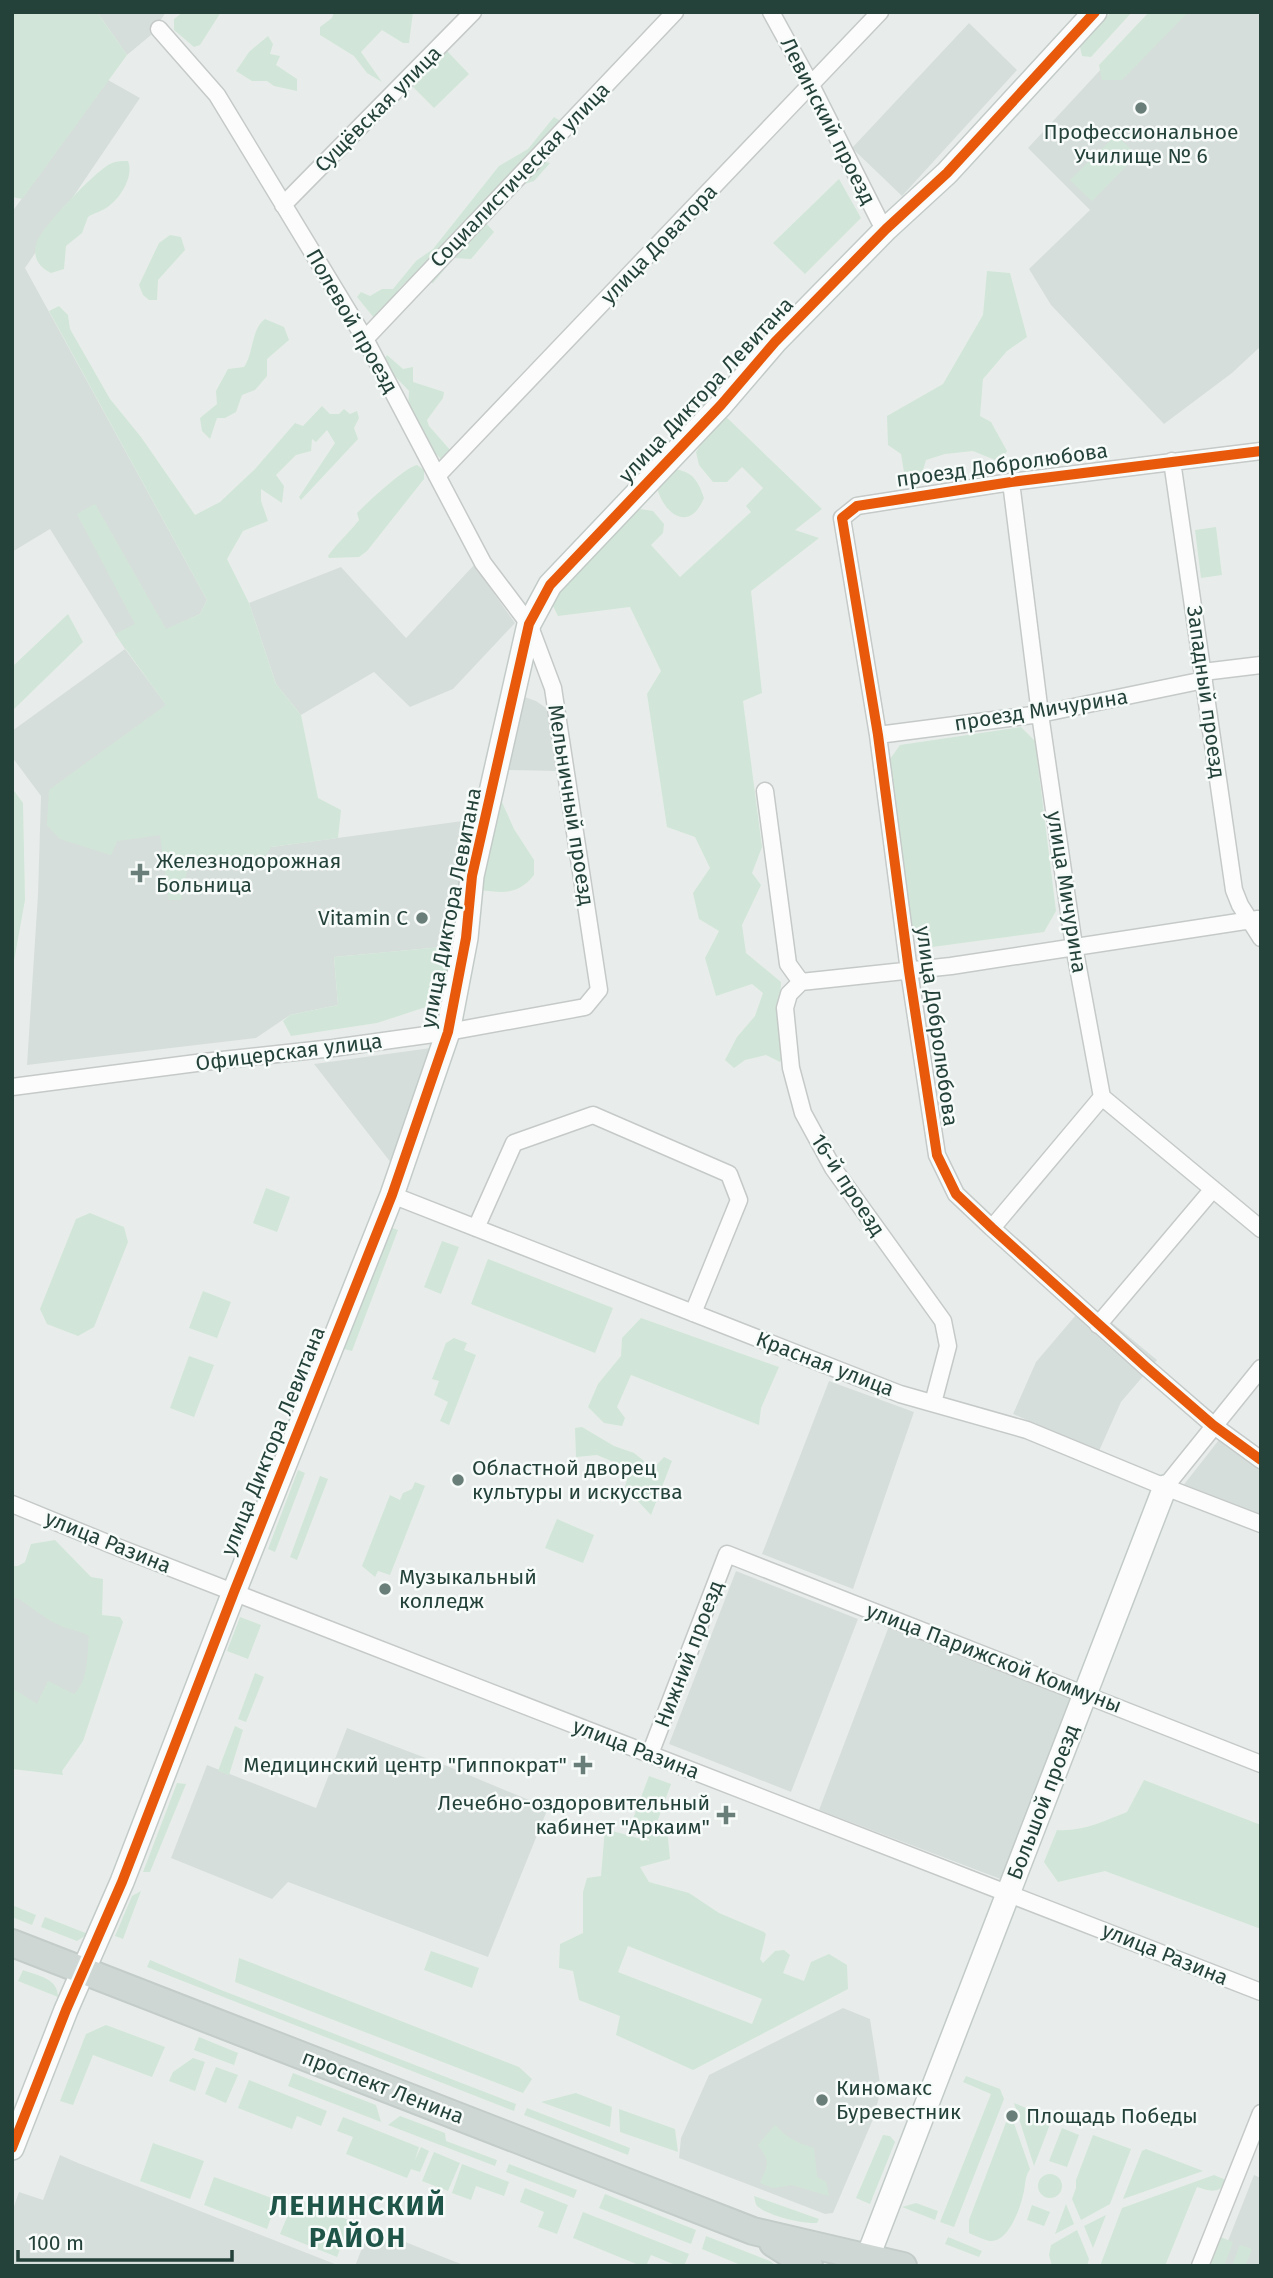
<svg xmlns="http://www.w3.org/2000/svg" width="1273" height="2278" font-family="'Fira Sans',sans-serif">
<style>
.built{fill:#d6dedb}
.green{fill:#d1e6d8;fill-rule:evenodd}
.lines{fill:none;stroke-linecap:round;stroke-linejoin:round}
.street-casing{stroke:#c5cac8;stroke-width:19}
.secondary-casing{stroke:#c3cbc8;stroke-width:26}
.primary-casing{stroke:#c3ccc9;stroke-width:30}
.street{stroke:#fcfcfc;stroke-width:16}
.secondary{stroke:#fcfcfc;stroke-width:23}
.primary{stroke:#cfd7d5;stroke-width:26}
.cycleway-casing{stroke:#f7fbf9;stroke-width:15}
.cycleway{stroke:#e8590c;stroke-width:10}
.poi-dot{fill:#697e78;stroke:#f7fbf9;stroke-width:2.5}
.labels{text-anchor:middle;stroke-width:5;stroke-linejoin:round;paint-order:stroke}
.street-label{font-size:21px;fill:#24423a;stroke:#f7fbf9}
.poi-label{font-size:21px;fill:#24423a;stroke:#f7fbf9;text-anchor:start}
.district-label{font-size:28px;font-weight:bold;letter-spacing:2px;fill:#1f5548;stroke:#f7fbf9}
</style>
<rect width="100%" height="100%" fill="#e8edeb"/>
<path class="built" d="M97,12H166L151,35L127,55Z
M1154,12H1261V346L1232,373L1164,424L1051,305L1029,269L1090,210L1028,148Z
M969,23L1017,70L902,196L852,148Z
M108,80L140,98L25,268L207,600L200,614L125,649L271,847L470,820L453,946L334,957L338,1005L290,1015L256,1038L27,1065L38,894L41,796L12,757V731L125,649L50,529L12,552V212Z
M474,565L515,623L453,689L410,707L374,672L301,715L276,684L249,603L341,567L406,638Z
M519,695L536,701L552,712L557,771L505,770Z
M438,1047L395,1168L314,1064Z
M1087,1302L1157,1360L1121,1402L1099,1451L1013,1414L1036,1362Z
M829,1381L914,1412L853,1589L762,1554Z
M1222,1436L1261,1465V1520L1182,1487Z
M736,1571L858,1619L791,1792L669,1744Z
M12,1588L114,1626L60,1769L12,1751Z
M889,1626L1073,1696L1003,1880L819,1810Z
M347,1728L452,1768L548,1808L488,1957L288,1882L272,1899L171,1858L207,1765L316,1808Z
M843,2008L870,2019L881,2089L874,2117L833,2213L825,2214L679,2158L681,2138L709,2075Z
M60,2155L78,2163L340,2266H12V2212L19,2192L43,2200Z
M1254,2175L1261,2178V2266H1218Z
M370,2228L466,2266H355Z"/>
<path class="green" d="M12,12H97L127,55L22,199L12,197Z
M183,12H221L200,45L194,47L174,30V19Z
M334,12H413L409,43H403L382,30L361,52L382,82L367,73L354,56L320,35V27L332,18Z
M1111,12H1132L1091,57L1082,56L1080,47Z
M1149,12H1188L1122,80H1102L1099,65Z
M268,36L273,44L270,54L280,56L276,65L297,79V91L274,86L267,81H252L236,71L249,52Z
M447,51L469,74L434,108L412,86Z
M554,117L562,122L531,159L550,163L534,181L518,186L484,221L494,232L471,259L454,258L433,283L406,282L398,290L396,315L379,324L357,297L361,292L370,296L382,289H393L416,261L433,249L499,166L528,149Z
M1116,135L1137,155L1092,201L1070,180Z
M128,161C134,176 121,197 109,206C103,211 94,213 88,217L82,233L66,246L64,269L51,273C38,267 32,256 37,242C41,228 98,168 112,163C117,161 123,161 128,161Z
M839,179L861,218L805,274L773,243Z
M170,235L181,237L185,250L158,280L157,300H149L143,295L139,285L159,243Z
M987,271L1010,273L1027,337L1007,351L983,379L980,416L991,422L1007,451L1000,462L973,451L945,454L926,460L918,487L906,484L901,454L888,445L887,416L943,384L983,315Z
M59,306L68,315L70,329L110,399L141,437L195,515L220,502L255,469L295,423L303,426L322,406L330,414H339L344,409L350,414L357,411L359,418L354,428L358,439L301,500L299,497L335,443L327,430L316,442L312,439L311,451L296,455L276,475L284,486L282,503L261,489V501L268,521L243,531L227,559L249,603L276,684L301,715L318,798L341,810L338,838L271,847L255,871L229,856L189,860L181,900H169L160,835L117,841L111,855L60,839L47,825L49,790L166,705L115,634L135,624L77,514L95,504L166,629L200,614L207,600L49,311Z
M265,319L284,327L289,340L267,359V376L255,390L242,395L236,412L225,418H217L210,439L202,431L200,418L217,404L216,391L228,369L244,367C254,353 251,329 265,319Z
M387,355L403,369L413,367V382L444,392L443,398L427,420L429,426L451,451L444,462L431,449L408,408L409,391L387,368L384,359Z
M721,412L822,509L795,530L819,538L751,591L762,693L743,701L762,847L752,873L761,885L742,925L746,953L781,982L779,1025L784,1055L780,1062L766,1055L745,1060L734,1068L725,1060L737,1037L755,1016L763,993L752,984L716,996L705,958L719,931L699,919L693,893L710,868L695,837L667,827L647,694L661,671L630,607L558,616L553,606L557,589L605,536L640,509L653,511L664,524L663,533L651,545L680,577L751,512L746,506L763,488L742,467L727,482H713L699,465L696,452Z
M417,465L424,470V479L367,551L359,557L329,558L328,556C337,543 349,533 359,520L357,513C367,503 405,467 417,465Z
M673,469C692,471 698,480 704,498C690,532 665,516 657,488Z
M1216,527L1222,575L1201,578L1195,530Z
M68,614L83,642L12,711V667Z
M1021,727L1035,741L1056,911L1044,932L932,947L912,932L890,759L900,745Z
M12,788L23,803L25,900L12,972Z
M497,791L514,829L534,860V875C518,895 504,893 480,890Z
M453,946L446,980L426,1007L377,1023L291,1036L283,1021L290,1015L338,1005L334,957Z
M266,1188L290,1197L277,1232L253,1223Z
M90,1213L124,1227L128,1242L94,1327L78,1336L47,1324L40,1309L76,1219Z
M390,1227L398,1230L352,1351L344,1349Z
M442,1241L459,1247L441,1294L424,1287Z
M488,1259L613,1308L595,1353L471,1304Z
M203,1291L231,1302L217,1338L189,1328Z
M641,1318L779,1367L761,1408L759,1425L631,1375L617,1407L625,1418L622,1426L604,1423L588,1407L598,1384L621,1356L622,1338Z
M454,1338L467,1343L464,1350L476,1355L449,1425L440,1421L448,1402L434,1395L439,1381L432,1379L446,1343Z
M189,1356L214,1365L194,1417L170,1408Z
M582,1427L614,1446L634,1453L644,1461L641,1468L655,1467L664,1457L672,1461L651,1515L636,1499L622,1497L630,1469L597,1455L576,1457L575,1428Z
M298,1470L305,1473L275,1552L268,1549Z
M320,1476L328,1479L297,1560L290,1557Z
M415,1482L425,1486L390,1575L378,1571L375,1577L362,1566L390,1495L400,1500L403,1493L412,1489Z
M557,1519L594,1535L583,1563L545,1548Z
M55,1540L91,1577L103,1579L102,1615L120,1617L123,1622L83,1741L62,1771L63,1775L12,1769V1688L37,1704L48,1681L74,1694C89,1681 87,1654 89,1636C78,1629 68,1630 57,1624C43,1617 31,1607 19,1599L12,1597V1566H18L25,1562L31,1544Z
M240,1617L261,1625L248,1659L227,1651Z
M255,1673L264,1677L246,1722L238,1719Z
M235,1726L243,1730L229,1775L218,1771Z
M649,1776L671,1784L656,1825L667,1828L670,1859L640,1867L649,1882L689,1893L719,1913L764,1932L766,1934L760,1959L763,1963L775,1951L784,1950L790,1955L783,1973L804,1981L811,1962L829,1954L847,1965L848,1989L693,2070L616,2035L620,2016L579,2000L573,1971L559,1968L560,1944L583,1933V1892L587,1878L601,1876L605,1829L649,1841V1839L628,1832ZM628,1946L762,1999L752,2024L618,1972Z
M1144,1780L1261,1825V1929L1105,1871L1058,1882L1044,1862L1057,1830C1082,1832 1104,1821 1127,1812Z
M177,1783L186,1784L150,1872H143Z
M141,1891L123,1939L115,1936L132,1896Z
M12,1905L36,1915L32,1925L12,1917Z
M45,1917L88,1934L77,1941L41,1927Z
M431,1951L479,1968L472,1988L424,1970Z
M239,1958L519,2067L532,2079L523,2093L235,1982Z
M150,1960L221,1990L516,2104L514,2111L147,1967Z
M23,1970C38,1976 58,1978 58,1997L18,1981Z
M106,2025L165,2047L152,2077L93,2055L73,2105L60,2101L86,2034Z
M199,2037L238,2053L234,2065L194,2050Z
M193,2058L205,2062L195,2091L169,2081L173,2072Z
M216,2067L238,2075L226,2103L205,2094Z
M293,2073L376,2105L381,2122L288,2086Z
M966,2076L1000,2089L1004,2099L954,2227L940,2222L991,2094L963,2082Z
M249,2080L327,2111L321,2126L297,2116L292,2129L238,2108Z
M576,2093L612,2107L610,2127L541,2102Z
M1014,2103L1052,2119L1034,2166Z
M527,2108L630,2148L628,2155L524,2115Z
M619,2109L675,2129L678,2152L620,2132Z
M1010,2112L1030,2169C1024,2178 1026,2185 1023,2195C1020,2209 1008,2243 990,2241C984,2240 976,2236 969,2233V2220Z
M400,2116L445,2133L446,2141L497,2160L495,2166L388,2125Z
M343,2117L419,2147L415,2160L421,2147L429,2151L420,2172L411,2169L407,2178L346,2154L353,2137L337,2131Z
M775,2125C787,2138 797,2143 814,2148L817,2177L826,2182L829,2196L792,2185L773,2188L760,2183C768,2165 771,2162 758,2145Z
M1062,2128L1079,2135L1067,2167L1049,2161Z
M883,2135L890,2136L895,2142L870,2204L856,2198Z
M1093,2135L1131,2149L1110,2204L1081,2220L1072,2199L1076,2188V2180Z
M153,2143L204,2161L190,2199L140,2181Z
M1146,2149L1203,2171L1123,2199L1142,2151Z
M434,2152L460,2163L448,2191L422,2181Z
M462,2164L509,2182L504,2196L476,2186L471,2200L452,2193Z
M509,2164L577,2190L574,2198L506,2172Z
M1038 2186a12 12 0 1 1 24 0a12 12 0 1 1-24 0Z
M1214,2175L1226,2180C1220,2195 1209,2191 1197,2187L1165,2266H1100L1122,2208Z
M214,2177L277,2200L267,2229L204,2205Z
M525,2188L568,2205L557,2234L538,2227L544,2212L520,2202Z
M605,2194L696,2230L691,2244L599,2208Z
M754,2196L819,2219L817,2223C803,2224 768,2216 757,2206C755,2203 755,2200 754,2196Z
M295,2198L351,2221L337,2257L280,2234Z
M916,2203L938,2211L935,2220L902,2207Z
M1066,2204L1074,2224L1055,2234Z
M1032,2205L1050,2212L1044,2226L1027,2220Z
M583,2212L689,2254L684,2266H678L651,2255L646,2266H641L573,2238Z
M1106,2215L1093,2248L1084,2226Z
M1077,2230L1089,2259L1087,2266H1052L1049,2255L1051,2245Z
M706,2236L770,2261L776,2266H743L702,2249Z
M1218,2236L1233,2242L1224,2266H1207Z
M948,2237L982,2251L979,2257L945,2244Z
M1240,2245L1252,2249L1245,2266H1232Z"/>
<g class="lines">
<defs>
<path id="street" d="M771,12L811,85L879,220L886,229
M283,205L473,12
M365,339L675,12
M1261,451L1011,482L857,506L842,518L878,735L909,971L937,1155L956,1194L992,1228L1146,1367L1213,1425L1261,1460
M1172,461L1234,890L1240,905L1261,938
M437,476L880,12
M1011,482L1040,714L1074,946L1102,1097L1261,1229
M1203,672L1261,665
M878,735L1040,714L1204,680
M765,791L788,964L801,982
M801,982L789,994L785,1008L791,1068L803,1113L833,1168L943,1321L948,1346L933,1403
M801,982L951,966L1258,919
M12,1087L204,1062L333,1048L448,1032L585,1007L599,990L553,688L529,624L483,563L365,339L217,95L159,29
M392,1195L900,1394L1027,1430L1165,1487L1261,1524
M476,1228L514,1143L593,1115L729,1174L739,1200L693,1313
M992,1228L1102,1097
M1098,1325L1213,1189
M1165,1487L1261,1368
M12,1504L112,1545L1261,1992
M650,1754L727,1554L1261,1764
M1200,2266L1261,2113"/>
<path id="secondary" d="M12,2148L66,2010L122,1882L234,1592L392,1195L448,1032L466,938L472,876L529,624L550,585L721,405L775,342L886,229L947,173L1095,12
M858,2266L867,2259L1165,1487"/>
<path id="primary" d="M12,1943L753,2231L903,2266
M773,2243L809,2266"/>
</defs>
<use href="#street" class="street-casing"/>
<use href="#secondary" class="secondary-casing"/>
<use href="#primary" class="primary-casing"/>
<use href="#street" class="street"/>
<use href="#secondary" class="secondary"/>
<use href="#primary" class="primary"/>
<defs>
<path id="cycleway" d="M1261,451L1011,482L857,506L842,518L878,735L909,971L937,1155L956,1194L992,1228L1146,1367L1213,1425L1261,1460
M12,2148L66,2010L122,1882L234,1592L392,1195L448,1032L466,938L472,876L529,624L550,585L721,405L775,342L886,229L947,173L1095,12"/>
</defs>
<use href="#cycleway" class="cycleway-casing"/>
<use href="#cycleway" class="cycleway"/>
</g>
<g class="poi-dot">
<circle cx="1141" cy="108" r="7"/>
<path d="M136.5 862.5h7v7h7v7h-7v7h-7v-7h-7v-7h7z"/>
<circle cx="422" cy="918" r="7"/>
<circle cx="458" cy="1480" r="7"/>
<circle cx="385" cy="1589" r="7"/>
<path d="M579.5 1754.5h7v7h7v7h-7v7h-7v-7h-7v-7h7z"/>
<path d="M722.5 1804.5h7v7h7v7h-7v7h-7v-7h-7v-7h7z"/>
<circle cx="822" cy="2100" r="7"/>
<circle cx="1012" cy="2116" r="7"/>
</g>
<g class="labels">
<g class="street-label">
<text transform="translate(378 109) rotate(-45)" y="7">Сущёвская улица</text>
<text transform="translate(828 121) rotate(63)" y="7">Левинский проезд</text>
<text transform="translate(520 175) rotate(-46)" y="7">Социалистическая улица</text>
<text transform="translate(659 244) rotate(-46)" y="7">улица Доватора</text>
<text transform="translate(352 321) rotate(60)" y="7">Полевой проезд</text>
<text transform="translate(706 390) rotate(-47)" y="7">улица Диктора Левитана</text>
<text transform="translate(1002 465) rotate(-8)" y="7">проезд Добролюбова</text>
<text transform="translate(1206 692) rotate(82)" y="7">Западный проезд</text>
<text transform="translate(1041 710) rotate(-9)" y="7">проезд Мичурина</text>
<text transform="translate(571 805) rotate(81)" y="7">Мельничный проезд</text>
<text transform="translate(1067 892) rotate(81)" y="7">улица Мичурина</text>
<text transform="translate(451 908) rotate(-79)" y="7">улица Диктора Левитана</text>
<text transform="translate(937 1026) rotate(82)" y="7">улица Добролюбова</text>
<text transform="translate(289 1052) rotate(-7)" y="7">Офицерская улица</text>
<text transform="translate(848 1185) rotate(57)" y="7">16-й проезд</text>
<text transform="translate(825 1364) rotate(21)" y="7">Красная улица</text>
<text transform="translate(273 1441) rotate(-68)" y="7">улица Диктора Левитана</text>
<text transform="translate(108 1542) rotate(22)" y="7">улица Разина</text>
<text transform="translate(689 1654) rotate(-69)" y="7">Нижний проезд</text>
<text transform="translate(994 1658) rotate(21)" y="7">улица Парижской Коммуны</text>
<text transform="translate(636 1749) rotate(21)" y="7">улица Разина</text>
<text transform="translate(1043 1802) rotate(-69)" y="7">Большой проезд</text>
<text transform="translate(1165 1954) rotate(22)" y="7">улица Разина</text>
<text transform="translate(383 2087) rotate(21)" y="7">проспект Ленина</text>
</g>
<g class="poi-label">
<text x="1141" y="139" text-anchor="middle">Профессиональное<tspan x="1141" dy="24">Училище № 6</tspan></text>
<text x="156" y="868">Железнодорожная<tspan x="156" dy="24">Больница</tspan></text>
<text x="408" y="925" text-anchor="end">Vitamin C</text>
<text x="472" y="1475">Областной дворец<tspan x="472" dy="24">культуры и искусства</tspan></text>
<text x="399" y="1584">Музыкальный<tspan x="399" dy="24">колледж</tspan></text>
<text x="567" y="1772" text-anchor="end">Медицинский центр "Гиппократ"</text>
<text x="710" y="1810" text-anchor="end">Лечебно-оздоровительный<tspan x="710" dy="24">кабинет "Аркаим"</tspan></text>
<text x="836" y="2095">Киномакс<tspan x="836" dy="24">Буревестник</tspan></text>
<text x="1026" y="2123">Площадь Победы</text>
</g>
<g class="district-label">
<text x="358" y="2215">ЛЕНИНСКИЙ<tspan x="358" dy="32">РАЙОН</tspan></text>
</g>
</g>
<rect width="1273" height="2278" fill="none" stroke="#24423a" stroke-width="28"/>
<path d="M18 2250v10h214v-10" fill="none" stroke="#24423a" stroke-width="3.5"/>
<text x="28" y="2250" font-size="21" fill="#24423a" stroke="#f7fbf9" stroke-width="5" paint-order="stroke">100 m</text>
</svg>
